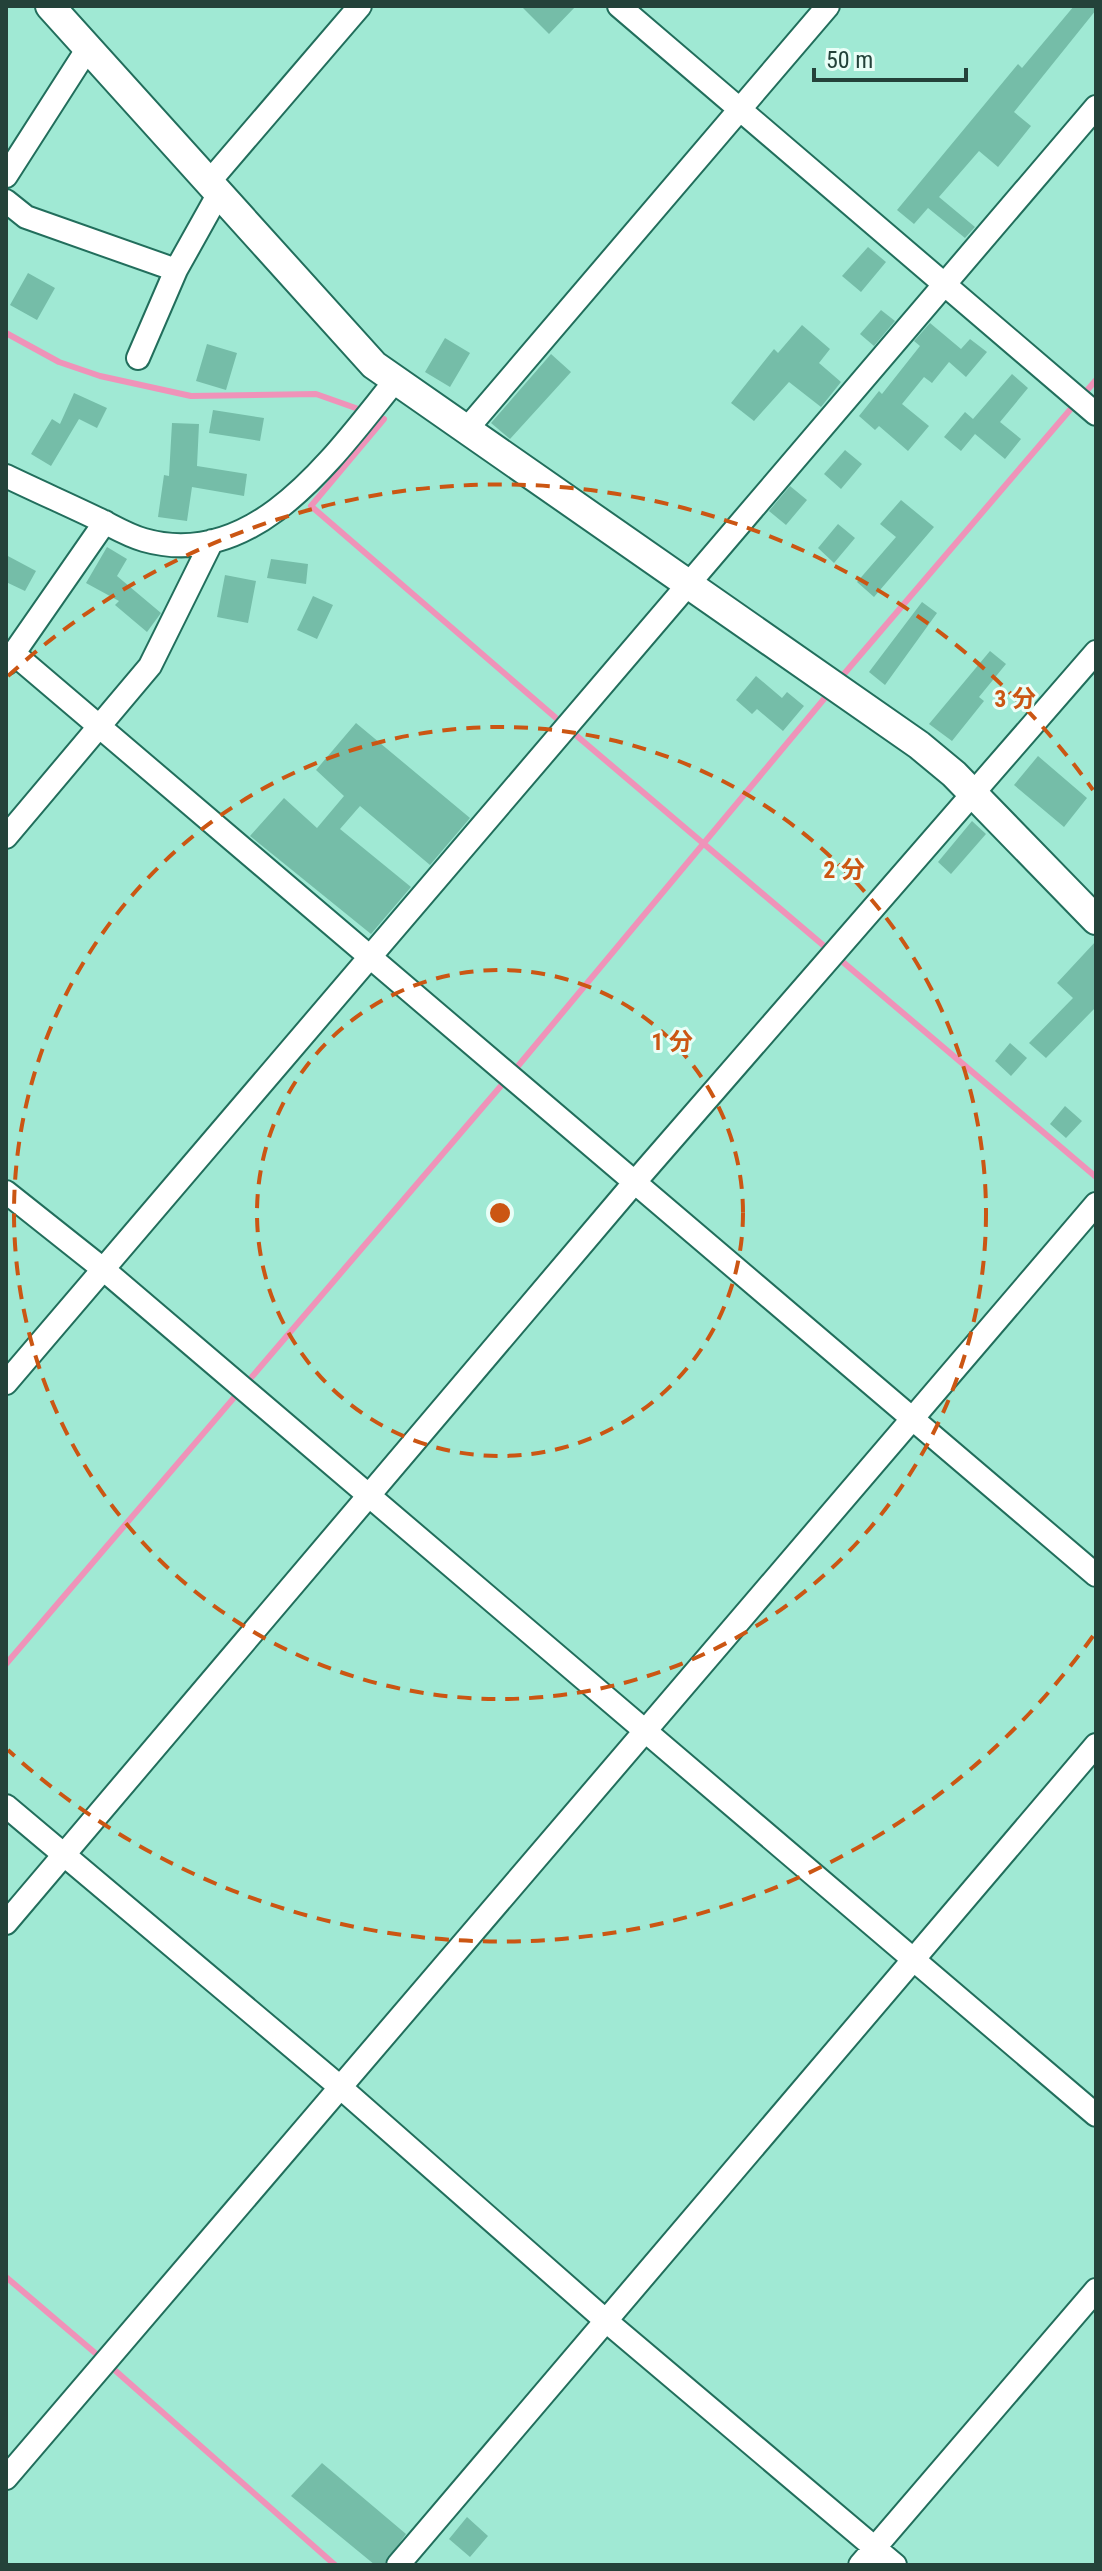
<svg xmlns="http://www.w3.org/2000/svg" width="1102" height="2571" font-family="'Roboto Condensed','Noto Sans JP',sans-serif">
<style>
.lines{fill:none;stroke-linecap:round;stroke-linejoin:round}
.stream{stroke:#ef93b9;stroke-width:6}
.building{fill:#75bda8}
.minor-casing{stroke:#226e5c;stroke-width:26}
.tertiary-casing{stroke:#226e5c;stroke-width:32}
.minor{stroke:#fff;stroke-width:22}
.tertiary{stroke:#fff;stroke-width:28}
.ring{fill:none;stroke:#cb5613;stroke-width:4;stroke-dasharray:14 10}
.centre{fill:#cb5613;stroke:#e9fef7;stroke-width:4}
.ring-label{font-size:24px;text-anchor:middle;font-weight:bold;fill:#cb5613;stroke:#e9fef7;stroke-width:6;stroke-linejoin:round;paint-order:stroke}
</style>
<rect width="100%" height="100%" fill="#a0e9d4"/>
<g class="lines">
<path class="stream" d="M6,333L59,362L100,376L191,396L316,394L364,411
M1083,395L1096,380
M375,415L384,419L311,506L563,724
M838,681L1075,404
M571,731L1096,1177
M513,1072L829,693
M6,1664L506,1080
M6,2277L101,2358
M109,2365L335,2565"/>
</g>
<path class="building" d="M521,6H576L549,34Z
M1074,6H1096V10L1014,112L1031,126L998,167L979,151L939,197L975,227L965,238L928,208L914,224L897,210L1018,64L1022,68Z
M868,247L886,262L861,292L842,276Z
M28,273L55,288L37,320L10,305Z
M881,310L895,321L874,346L860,334Z
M930,323L961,349L970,339L987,352L966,377L949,362L932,383L924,377L902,404L929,426L908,451L879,426L875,430L859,416L879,391L882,394L920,346L914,341Z
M802,325L830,349L819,363L841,382L821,407L789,382L754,421L731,403L774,349L778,353Z
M445,338L470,353L450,387L425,372Z
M207,344L237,353L226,390L196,381Z
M551,354L571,372L510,439L491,423Z
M1012,374L1028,388L1000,422L1021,439L1005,459L975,434L961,451L944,437L965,412L973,419Z
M74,393L107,408L97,428L79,419L51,466L31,454L52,419L60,424Z
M213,410L264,418L260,441L209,433Z
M172,423L199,424L197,466L247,474L244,496L192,487L187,521L158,517L164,475L169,476Z
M845,450L862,464L841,489L824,474Z
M790,486L807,500L786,525L769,511Z
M901,500L934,527L874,597L857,582L896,537L880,524Z
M838,524L855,538L834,563L818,548Z
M107,547L127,559L117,576L161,613L147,632L115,605L119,601L86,583Z
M6,555L36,571L25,591L6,582Z
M271,559L308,564L306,584L267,578Z
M225,575L256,581L248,623L217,617Z
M313,596L333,605L317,639L297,630Z
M922,602L937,613L885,685L869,672Z
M990,651L1006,664L979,697L984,701L952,741L929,724Z
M756,676L782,698L787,692L804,706L783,731L757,709L752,714L736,700Z
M356,723L470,818L430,865L360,806L340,829L411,887L371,934L250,836L284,798L317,828L344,796L316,770Z
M1038,756L1087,798L1064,827L1014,785Z
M972,821L986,834L951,874L938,862Z
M1096,941V1007L1046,1058L1029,1043L1073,998L1057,983Z
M1010,1043L1027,1058L1011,1076L995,1061Z
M1065,1106L1082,1121L1066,1138L1050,1124Z
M322,2463L406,2534L384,2565H375L291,2496Z
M467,2517L488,2536L470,2557L449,2539Z"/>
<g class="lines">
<defs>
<path id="minor" d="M619,6L1096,414
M6,176L88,48
M209,182L360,6
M6,201L26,217L176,270
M138,358L176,270L219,193
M466,430L828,6
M6,476C37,491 69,505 100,520C114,527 129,536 144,540C256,572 335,454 395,381
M13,653L1096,1575
M7,663L105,522
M6,837L150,666L212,541
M6,1192L103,1269L1096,2115
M6,1383L1096,107
M6,1806L340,2087L605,2320L895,2565
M6,1923L634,1183L1096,652
M6,2478L1096,1204
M398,2565L1096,1745
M860,2565L1096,2290"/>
<path id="tertiary" d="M50,6L374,365L919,745L954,774L1096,920"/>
</defs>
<use href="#minor" class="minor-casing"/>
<use href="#tertiary" class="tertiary-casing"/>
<use href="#minor" class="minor"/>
<use href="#tertiary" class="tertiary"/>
</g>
<g class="ring">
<circle cx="500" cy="1213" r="243"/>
<circle cx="500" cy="1213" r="486"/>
<path d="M1093 1636A728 728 0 0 1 8 1750M8 676A728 728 0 0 1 1093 790"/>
</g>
<circle cx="500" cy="1213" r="12" class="centre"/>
<g class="ring-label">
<text x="1015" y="707">3 分</text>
<text x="844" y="878">2 分</text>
<text x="672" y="1050">1 分</text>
</g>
<rect width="1102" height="2571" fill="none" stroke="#24423a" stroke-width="16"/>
<path d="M814 68v12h152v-12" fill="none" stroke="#24423a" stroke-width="4"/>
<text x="826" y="68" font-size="24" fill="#24423a" stroke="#e9fef7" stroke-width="6" paint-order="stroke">50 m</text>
</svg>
